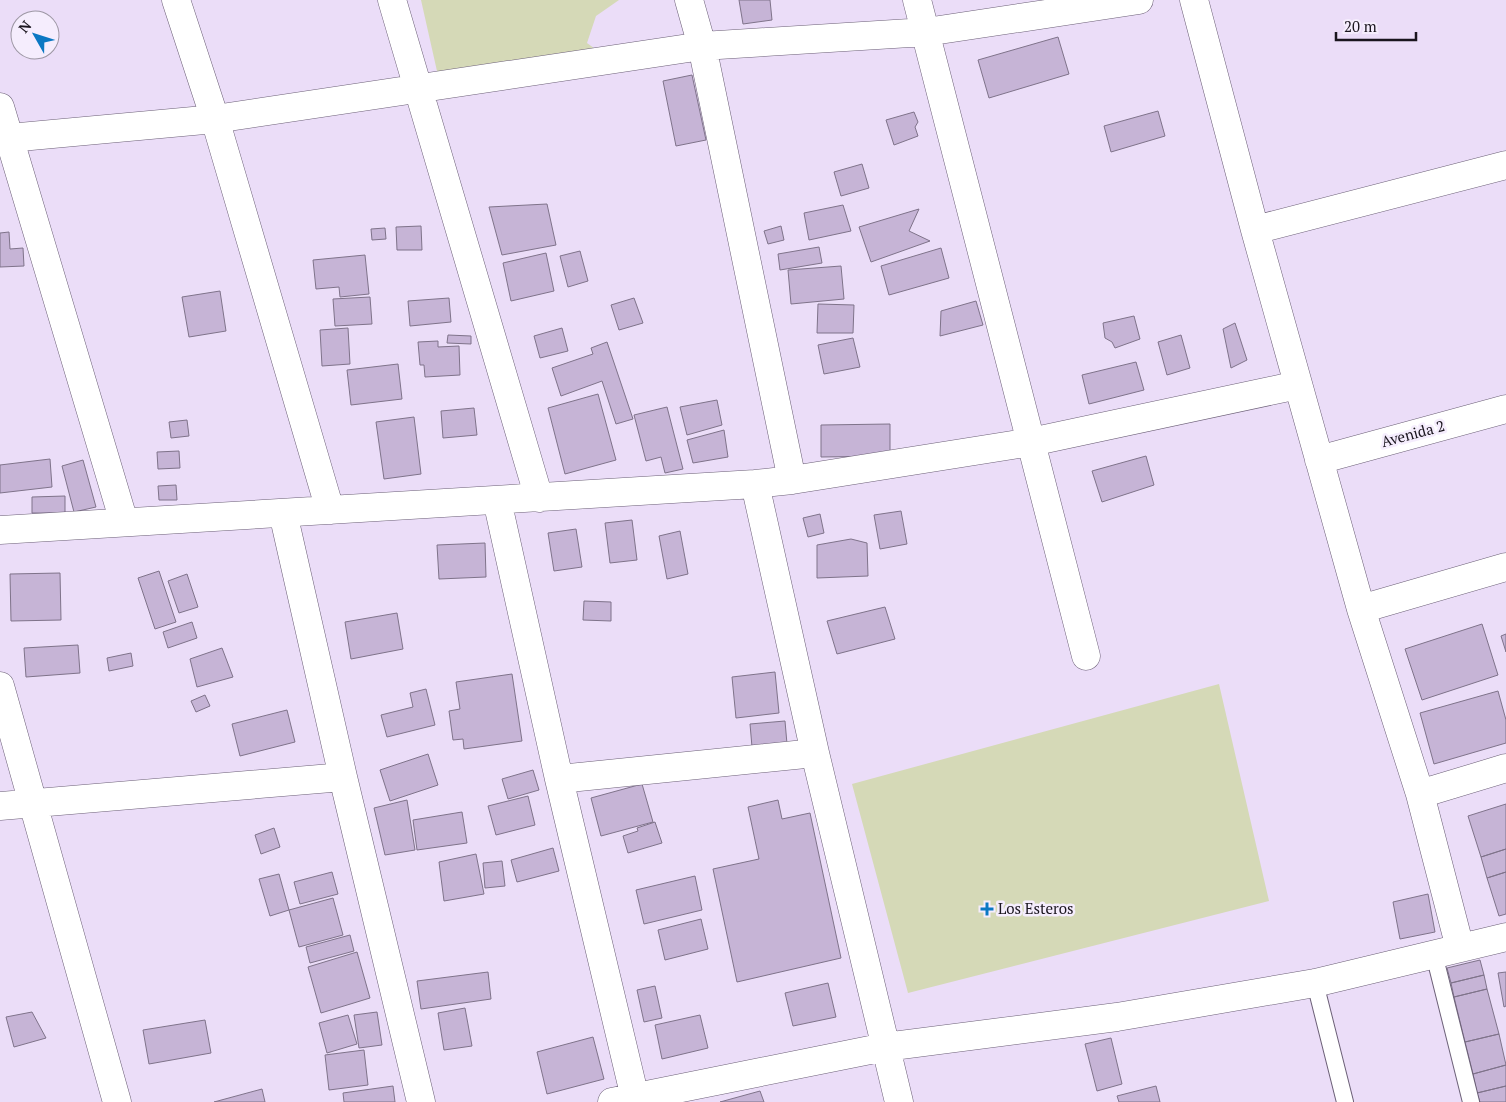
<svg xmlns="http://www.w3.org/2000/svg" width="1506" height="1102" font-family="'PT Serif',serif">
<style>
.green{fill:#d5d9b7}
.building{fill:#c6b4d6;stroke:#7f738a}
.lines{fill:none;stroke-linecap:round;stroke-linejoin:round}
.service-casing{stroke:#6c6077;stroke-width:18}
.minor-casing{stroke:#6c6077;stroke-width:29}
.service{stroke:#fff;stroke-width:16}
.minor{stroke:#fff;stroke-width:28}
.poi-dot{fill:#0b78c3;stroke:#f5edfd;stroke-width:2}
.labels{text-anchor:middle;stroke-width:5;stroke-linejoin:round;paint-order:stroke}
.street-label{font-size:15px;fill:#1a151e;stroke:#f5edfd}
.poi-label{font-size:15px;fill:#1a151e;stroke:#f5edfd;text-anchor:start}
</style>
<rect width="100%" height="100%" fill="#ebddf8"/>
<path class="green" d="M421,0H619L596,16L587,43L602,54L439,80Z
M1219,684L1269,901L908,993L852,784Z"/>
<path class="building" d="M739,0H770L772,20L743,24Z
M1058,37L1069,74L989,98L978,60Z
M692,75L706,140L676,146L663,81Z
M1158,111L1165,136L1111,152L1104,126Z
M914,112L918,122L915,127L918,136L894,145L886,120Z
M862,164L869,188L841,196L834,172Z
M547,204L556,245L502,255L489,207Z
M843,205L851,231L809,240L804,213Z
M919,209L909,231L930,241L871,262L859,227Z
M421,226L422,250H397L396,227Z
M781,226L784,240L768,244L764,231Z
M385,228L386,239L372,240L371,229Z
M9,232L10,249L23,248L24,266L0,267V233Z
M819,247L822,263L780,270L778,254Z
M941,248L949,278L889,295L881,266Z
M580,251L588,281L568,287L560,256Z
M546,253L554,291L511,301L503,263Z
M365,255L369,294L340,297L339,287L316,289L313,260Z
M841,266L844,299L791,304L788,270Z
M220,291L226,331L189,337L182,297Z
M370,297L372,324L335,326L333,299Z
M449,298L451,322L410,326L408,301Z
M634,298L643,323L619,330L611,305Z
M976,301L983,325L940,336L941,311Z
M818,304L854,305L853,333H817Z
M1134,316L1140,339L1115,348L1112,342L1105,338L1103,323Z
M1235,323L1247,360L1231,368L1223,329Z
M348,328L350,364L322,366L320,330Z
M562,328L568,351L540,358L534,336Z
M448,335L471,336V344L447,343Z
M1181,335L1190,368L1167,375L1158,342Z
M853,338L860,367L824,374L818,345Z
M438,341V347L459,346L460,375L425,377L424,365H420L418,342Z
M607,342L633,419L616,424L602,381L561,396L552,368L593,354L591,348Z
M1136,362L1144,390L1089,404L1082,375Z
M398,364L402,399L351,405L347,370Z
M598,394L616,460L565,474L548,408Z
M717,400L722,425L687,435L680,407Z
M667,407L683,469L665,473L661,457L646,461L634,415Z
M474,408L477,435L443,438L441,411Z
M414,417L421,474L384,479L376,422Z
M187,420L189,436L171,438L169,422Z
M890,424V456L821,457V425Z
M724,430L728,457L693,463L687,440Z
M179,451L180,468L158,469L157,452Z
M1146,456L1154,485L1102,502L1092,471Z
M50,459L52,487L0,493V465Z
M83,460L96,507L74,512L62,466Z
M176,485L177,500H159L158,486Z
M65,496V513H32V497Z
M901,511L907,544L880,549L874,515Z
M820,514L824,533L808,537L803,518Z
M632,520L637,560L610,563L605,523Z
M576,529L582,567L554,571L548,533Z
M680,531L688,574L667,579L659,536Z
M851,539L867,543L868,576L817,578V545Z
M485,543L486,577L439,579L437,545Z
M159,571L176,622L155,629L138,578Z
M60,573L61,620L11,621L10,574Z
M187,574L198,607L179,613L168,581Z
M584,601L611,602V621L583,620Z
M885,607L895,639L837,654L827,621Z
M397,613L403,649L351,659L345,622Z
M192,622L197,638L168,648L163,632Z
M1482,624L1498,675L1422,700L1405,649Z
M1506,634V652L1501,636Z
M78,645L80,673L26,677L24,648Z
M222,648L233,677L197,687L190,659Z
M131,653L133,666L109,671L107,658Z
M775,672L779,713L736,718L732,677Z
M512,674L522,741L464,749L463,739L453,740L449,711L460,709L456,682Z
M426,689L435,725L387,737L381,715L413,707L410,693Z
M1498,691L1506,720V743L1434,764L1420,713Z
M205,695L210,706L196,712L191,701Z
M287,710L295,742L240,756L232,724Z
M785,721L787,744L752,747L750,724Z
M428,754L438,785L390,801L380,770Z
M533,770L539,790L508,799L502,779Z
M642,784L653,822L601,836L591,798Z
M528,796L535,825L496,835L488,806Z
M407,800L415,850L385,855L374,808Z
M778,800L782,819L810,813L841,958L737,982L713,869L759,859L748,807Z
M1506,804V849L1481,857L1468,816Z
M462,812L467,843L417,850L413,820Z
M655,822L662,843L628,853L623,836L638,831L637,828Z
M274,828L280,847L261,854L255,835Z
M553,848L559,871L517,882L511,860Z
M1506,849V872L1487,878L1481,857Z
M476,854L484,894L444,901L439,862Z
M502,861L505,886L485,888L483,863Z
M332,872L338,894L300,904L294,882Z
M1506,872V914L1499,916L1487,878Z
M279,874L289,910L270,916L259,879Z
M695,876L702,910L644,924L636,890Z
M1428,894L1435,932L1400,939L1393,902Z
M333,898L343,935L299,947L289,910Z
M701,919L708,949L665,960L658,930Z
M350,935L354,951L310,963L306,947Z
M357,952L370,998L321,1013L308,967Z
M1480,960L1484,975L1451,983L1447,968Z
M488,972L491,999L421,1009L417,981Z
M1506,972V1006L1504,1007L1498,973Z
M1484,975L1487,989L1454,997L1451,983Z
M828,983L836,1017L793,1026L785,993Z
M655,986L662,1018L644,1022L637,990Z
M1487,989L1499,1034L1465,1042L1454,997Z
M465,1008L472,1046L444,1050L438,1013Z
M32,1012L46,1038L14,1047L6,1017Z
M377,1012L382,1045L359,1048L354,1015Z
M348,1015L357,1044L327,1053L319,1023Z
M700,1015L708,1048L662,1059L655,1025Z
M205,1020L211,1053L149,1064L143,1030Z
M1499,1034L1506,1065L1473,1074L1465,1042Z
M593,1037L604,1079L547,1094L537,1052Z
M1111,1038L1122,1084L1097,1091L1085,1044Z
M364,1050L368,1085L329,1090L325,1055Z
M1506,1065V1086L1477,1093L1473,1074Z
M393,1086L395,1102H344L343,1093Z
M1156,1086L1160,1102H1119L1117,1096Z
M1506,1086V1102H1480L1477,1093Z
M262,1089L265,1102H214Z
M760,1091L764,1102H720Z"/>
<g class="lines">
<defs>
<path id="service" d="M1434,954L1471,1102
M1315,983L1345,1102"/>
<path id="minor" d="M176,0L215,119L330,510
M392,0L539,498
M689,0L702,46L792,480
M917,0L1086,656
M1194,0L1255,230L1361,609L1420,794L1460,948
M0,107L124,522
M9,138L215,119L702,46L926,32L1139,0
M1255,230L1506,165
M1319,460L1506,409
M755,484L815,753L899,1102
M497,500L559,779L636,1102
M283,513L343,777L421,1102
M0,530L755,484L792,480L1031,442L1298,385
M1361,609L1506,567
M0,686L117,1102
M559,779L815,753
M1420,794L1506,768
M0,806L343,777
M612,1102L885,1047L1117,1017L1315,983L1506,937"/>
</defs>
<use href="#service" class="service-casing"/>
<use href="#minor" class="minor-casing"/>
<use href="#service" class="service"/>
<use href="#minor" class="minor"/>
</g>
<path class="poi-dot" d="M984.5 901.5h5v5h5v5h-5v5h-5v-5h-5v-5h5z"/>
<g class="labels">
<g class="street-label">
<text transform="translate(1413 434) rotate(-15)" y="5">Avenida 2</text>
</g>
<g class="poi-label">
<text x="998" y="914">Los Esteros</text>
</g>
</g>
<g transform="translate(35 35) rotate(309)"><circle r="24" fill="#f5edfd" stroke="#9d97a4"/>
<path d="M0-4L9 19L0 12L-9 19Z" fill="#0b78c3"/>
<text y="-8" font-size="14" font-weight="bold" text-anchor="middle" fill="#1a151e">N</text>
</g>
<path d="M1336 32v8h80v-8" fill="none" stroke="#1a151e" stroke-width="2.5"/>
<text x="1344" y="32" font-size="15" fill="#1a151e" stroke="#f5edfd" stroke-width="4" paint-order="stroke">20 m</text>
</svg>
